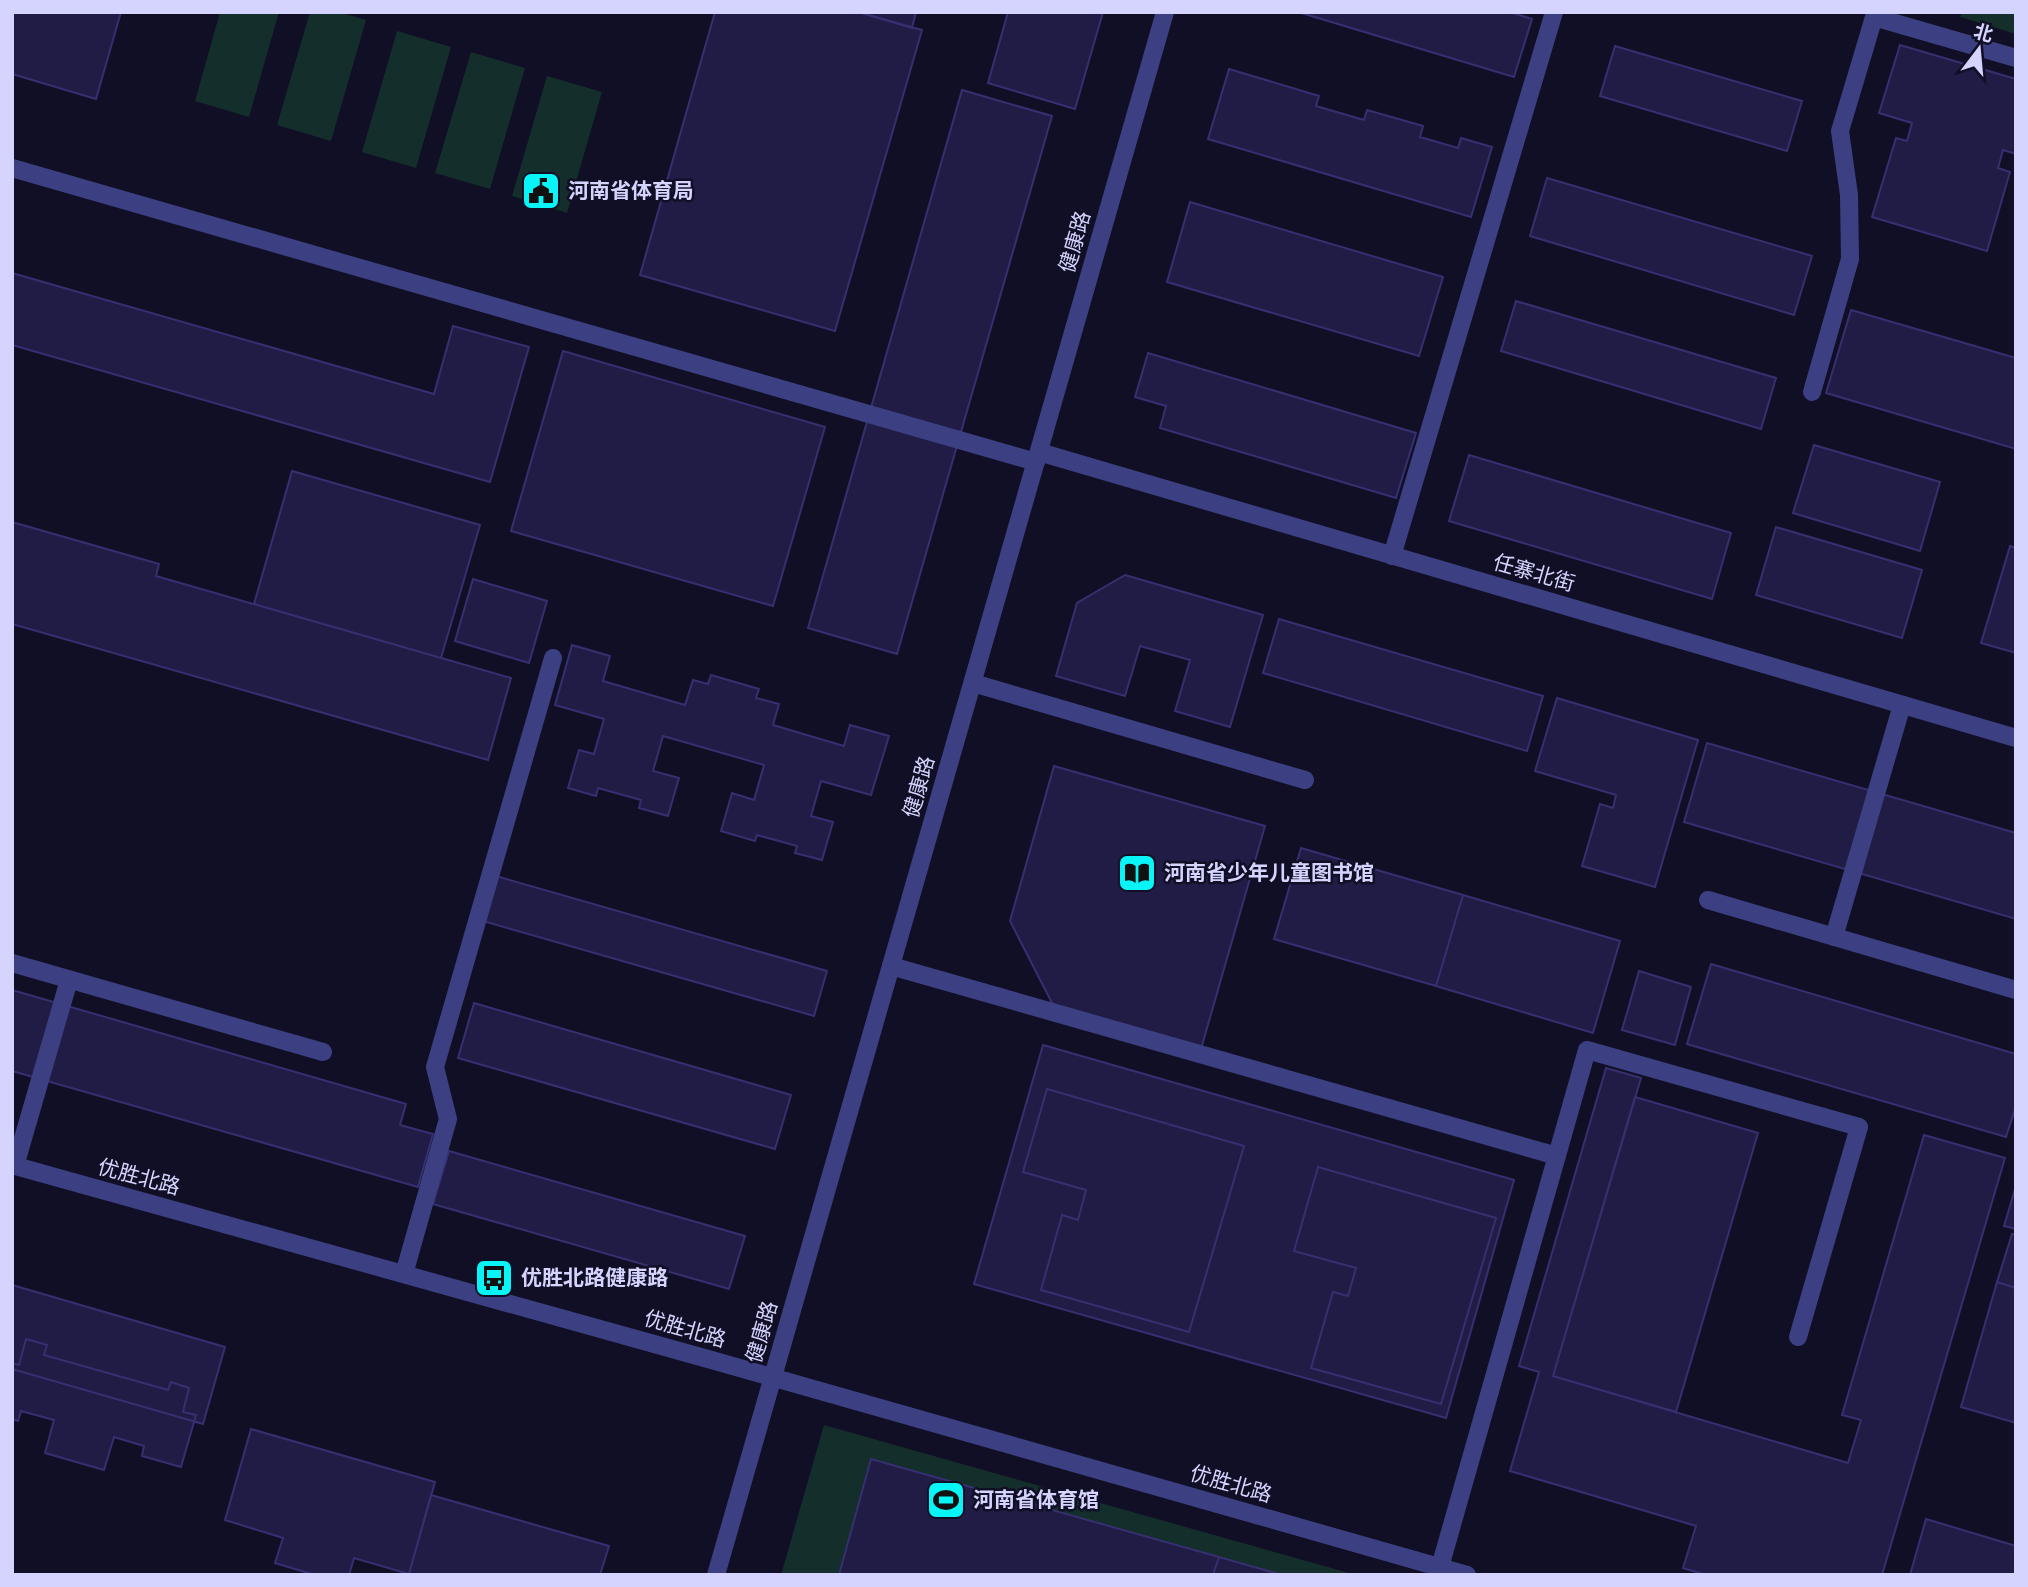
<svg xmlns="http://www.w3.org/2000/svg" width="2028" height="1587" font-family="'Fira Sans Condensed','Noto Sans SC',sans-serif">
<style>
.green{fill:#132e2b}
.building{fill:#211c45;stroke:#362f70;stroke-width:2}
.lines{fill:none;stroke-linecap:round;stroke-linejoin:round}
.lane{stroke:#3c4082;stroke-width:18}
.street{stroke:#3c4082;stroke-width:18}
.labels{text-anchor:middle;stroke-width:5;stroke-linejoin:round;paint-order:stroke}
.poi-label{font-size:21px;font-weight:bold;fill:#d5d4fe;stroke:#110f25;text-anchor:start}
.street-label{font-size:21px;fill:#d5d4fe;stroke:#110f25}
</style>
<rect width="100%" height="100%" fill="#110f25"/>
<path class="green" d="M220,12H279L249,117L195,101Z
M310,12H339L366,20L331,141L277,125Z
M1962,12H2016V34L1960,17Z
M397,31L451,47L416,168L362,152Z
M471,52L525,68L490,189L435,173Z
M547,76L602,92L567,213L512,196Z
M824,1425L1356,1575H781Z"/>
<path class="building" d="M12,12H121L96,99L12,74Z
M715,12H858L922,30L835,331L640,275Z
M858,12H916L912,28Z
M1008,12H1103L1075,109L988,83Z
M1298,12H1510L1532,19L1514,77Z
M1900,45L2016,79V154L2003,150L1998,168L2010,172L1987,251L1872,217L1896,138L1907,141L1912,123L1879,113Z
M1615,46L1802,101L1787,151L1600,96Z
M1229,69L1319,96L1316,106L1364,120L1367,110L1423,126L1420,137L1458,148L1461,138L1492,147L1471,217L1208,139Z
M962,90L1052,116L897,654L808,628Z
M1547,178L1812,256L1794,315L1530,236Z
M1190,202L1443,277L1419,356L1167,282Z
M12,273L434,394L453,326L529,347L490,482L12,345Z
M1516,301L1776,378L1761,429L1501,351Z
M1851,310L2016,358V449L1826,393Z
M563,351L825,427L773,606L511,531Z
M1148,353L1416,433L1396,498L1160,428L1166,406L1135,397Z
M1814,445L1940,482L1920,551L1793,513Z
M1469,455L1731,533L1712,599L1449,521Z
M292,471L480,525L441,658L254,604Z
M12,522L159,564L156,576L511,678L488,760L12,624Z
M1776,527L1922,570L1902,638L1756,595Z
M2010,546L2016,548V653L1981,643Z
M1125,575L1263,615L1230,727L1175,711L1190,660L1140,646L1125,696L1056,676L1077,603Z
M473,579L547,601L529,663L455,641Z
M1279,619L1543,696L1527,751L1263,673Z
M572,645L610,656L603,681L685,705L693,680L708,684L711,675L759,689L756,698L779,704L773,725L844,746L850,725L889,736L871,795L821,781L811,816L833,822L822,860L795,853L797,846L757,835L755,841L721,831L732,793L754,800L764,765L663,736L653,771L679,778L668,816L639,808L641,800L598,788L596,796L568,788L579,750L594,754L604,719L555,705Z
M1557,698L1698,740L1655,887L1582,866L1600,804L1613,808L1616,795L1535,771Z
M1707,743L2016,833V919L1684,822Z
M1054,766L1265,826L1201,1049L1054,1007L1010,921Z
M1301,848L1463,895L1436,986L1274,939Z
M496,876L827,971L814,1016L483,921Z
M1463,895L1620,941L1593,1033L1436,986Z
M1711,964L2016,1054V1106L2006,1137L1687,1044Z
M1639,971L1691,987L1675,1045L1622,1030Z
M12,990L406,1104L400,1125L433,1134L418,1187L12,1071Z
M474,1003L791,1095L775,1149L458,1058Z
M1043,1045L1514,1180L1446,1418L974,1284Z
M1606,1068L1641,1078L1553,1376L1848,1463L1861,1420L1842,1415L1924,1135L2005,1158L1882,1575H1706L1683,1568L1696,1526L1510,1471L1539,1372L1519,1366Z
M1047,1089L1244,1146L1189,1332L1041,1290L1062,1215L1078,1220L1086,1190L1023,1172Z
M1635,1097L1758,1133L1676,1412L1553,1376Z
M449,1151L745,1236L729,1289L433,1204Z
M1318,1167L1496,1218L1441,1404L1311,1368L1333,1292L1348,1296L1356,1268L1294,1251Z
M2016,1186V1229L2004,1226Z
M2012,1234L2016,1235V1288L1997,1282Z
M1997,1282L2016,1288V1423L1961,1407Z
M12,1285L225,1347L203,1424L12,1369Z
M26,1339L47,1345L44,1355L168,1390L171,1382L189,1388L183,1412L196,1415L181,1467L142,1456L144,1446L114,1437L104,1470L45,1453L54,1420L21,1411L18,1421L12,1419V1363L19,1365Z
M251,1429L435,1482L409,1574L354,1558L349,1575H315L275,1563L283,1538L225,1520Z
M871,1459L1219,1557L1213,1575H839Z
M431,1495L609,1546L600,1575L409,1574Z
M1926,1519L2016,1546V1575H1910Z
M1219,1557L1282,1575H1213Z"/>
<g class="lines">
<path class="lane" d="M12,168L1036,462
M1812,392L1850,259L1849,195L1840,131L1874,17L2016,58
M1392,556L1554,12
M973,683L1305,780
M1708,900L2016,990
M1834,937L1902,705
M12,963L323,1052
M891,966L1557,1156
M15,1166L69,980
M1440,1567L1587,1050L1859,1127L1798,1337"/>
<path class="street" d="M1039,452L2016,738
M12,1165L708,1359L1467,1575
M404,1274L448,1119L435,1067L553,658
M716,1575L1165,12"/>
</g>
<defs>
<symbol id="civic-square" viewBox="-11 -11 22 22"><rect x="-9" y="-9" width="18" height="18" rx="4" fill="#08f5f7" stroke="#110f25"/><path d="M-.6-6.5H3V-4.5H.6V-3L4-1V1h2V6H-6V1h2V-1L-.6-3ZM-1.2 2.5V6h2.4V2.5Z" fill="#111"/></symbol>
<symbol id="library-square" viewBox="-11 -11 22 22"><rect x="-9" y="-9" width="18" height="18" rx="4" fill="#08f5f7" stroke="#110f25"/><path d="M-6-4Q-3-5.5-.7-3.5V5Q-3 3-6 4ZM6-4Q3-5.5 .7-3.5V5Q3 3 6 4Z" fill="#111"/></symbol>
<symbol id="bus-square" viewBox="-11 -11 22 22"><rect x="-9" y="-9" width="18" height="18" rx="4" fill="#08f5f7" stroke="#110f25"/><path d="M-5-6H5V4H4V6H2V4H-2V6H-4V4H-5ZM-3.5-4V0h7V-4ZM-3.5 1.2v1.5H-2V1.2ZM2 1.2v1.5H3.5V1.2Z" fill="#111"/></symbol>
<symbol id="stadium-square" viewBox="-11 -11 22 22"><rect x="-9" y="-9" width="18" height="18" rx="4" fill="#08f5f7" stroke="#110f25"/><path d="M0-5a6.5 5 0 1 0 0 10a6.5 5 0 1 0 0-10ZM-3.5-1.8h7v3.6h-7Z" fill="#111"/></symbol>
</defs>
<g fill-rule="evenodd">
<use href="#civic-square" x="519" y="169" width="44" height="44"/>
<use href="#library-square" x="1115" y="851" width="44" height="44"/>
<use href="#bus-square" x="472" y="1256" width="44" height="44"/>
<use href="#stadium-square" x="924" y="1478" width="44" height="44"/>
</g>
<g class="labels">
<g class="poi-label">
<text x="568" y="198">河南省体育局</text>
<text x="1164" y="880">河南省少年儿童图书馆</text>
<text x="521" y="1285">优胜北路健康路</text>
<text x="973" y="1507">河南省体育馆</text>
</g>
<g class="street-label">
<text transform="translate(1075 242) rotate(-74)" y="7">健康路</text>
<text transform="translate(1534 573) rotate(16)" y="7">任寨北街</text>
<text transform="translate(919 787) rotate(-74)" y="7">健康路</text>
<text transform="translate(139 1177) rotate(15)" y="7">优胜北路</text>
<text transform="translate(685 1329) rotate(16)" y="7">优胜北路</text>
<text transform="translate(762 1332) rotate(-74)" y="7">健康路</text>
<text transform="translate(1231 1484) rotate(16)" y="7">优胜北路</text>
</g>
</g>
<rect width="2028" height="1587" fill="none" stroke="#d5d4fe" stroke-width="28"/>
<g transform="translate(1979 49) rotate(16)" stroke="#110f25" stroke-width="5" paint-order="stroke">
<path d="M0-5L12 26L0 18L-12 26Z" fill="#d5d4fe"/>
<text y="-10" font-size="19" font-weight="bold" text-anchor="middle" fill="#d5d4fe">北</text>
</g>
</svg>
